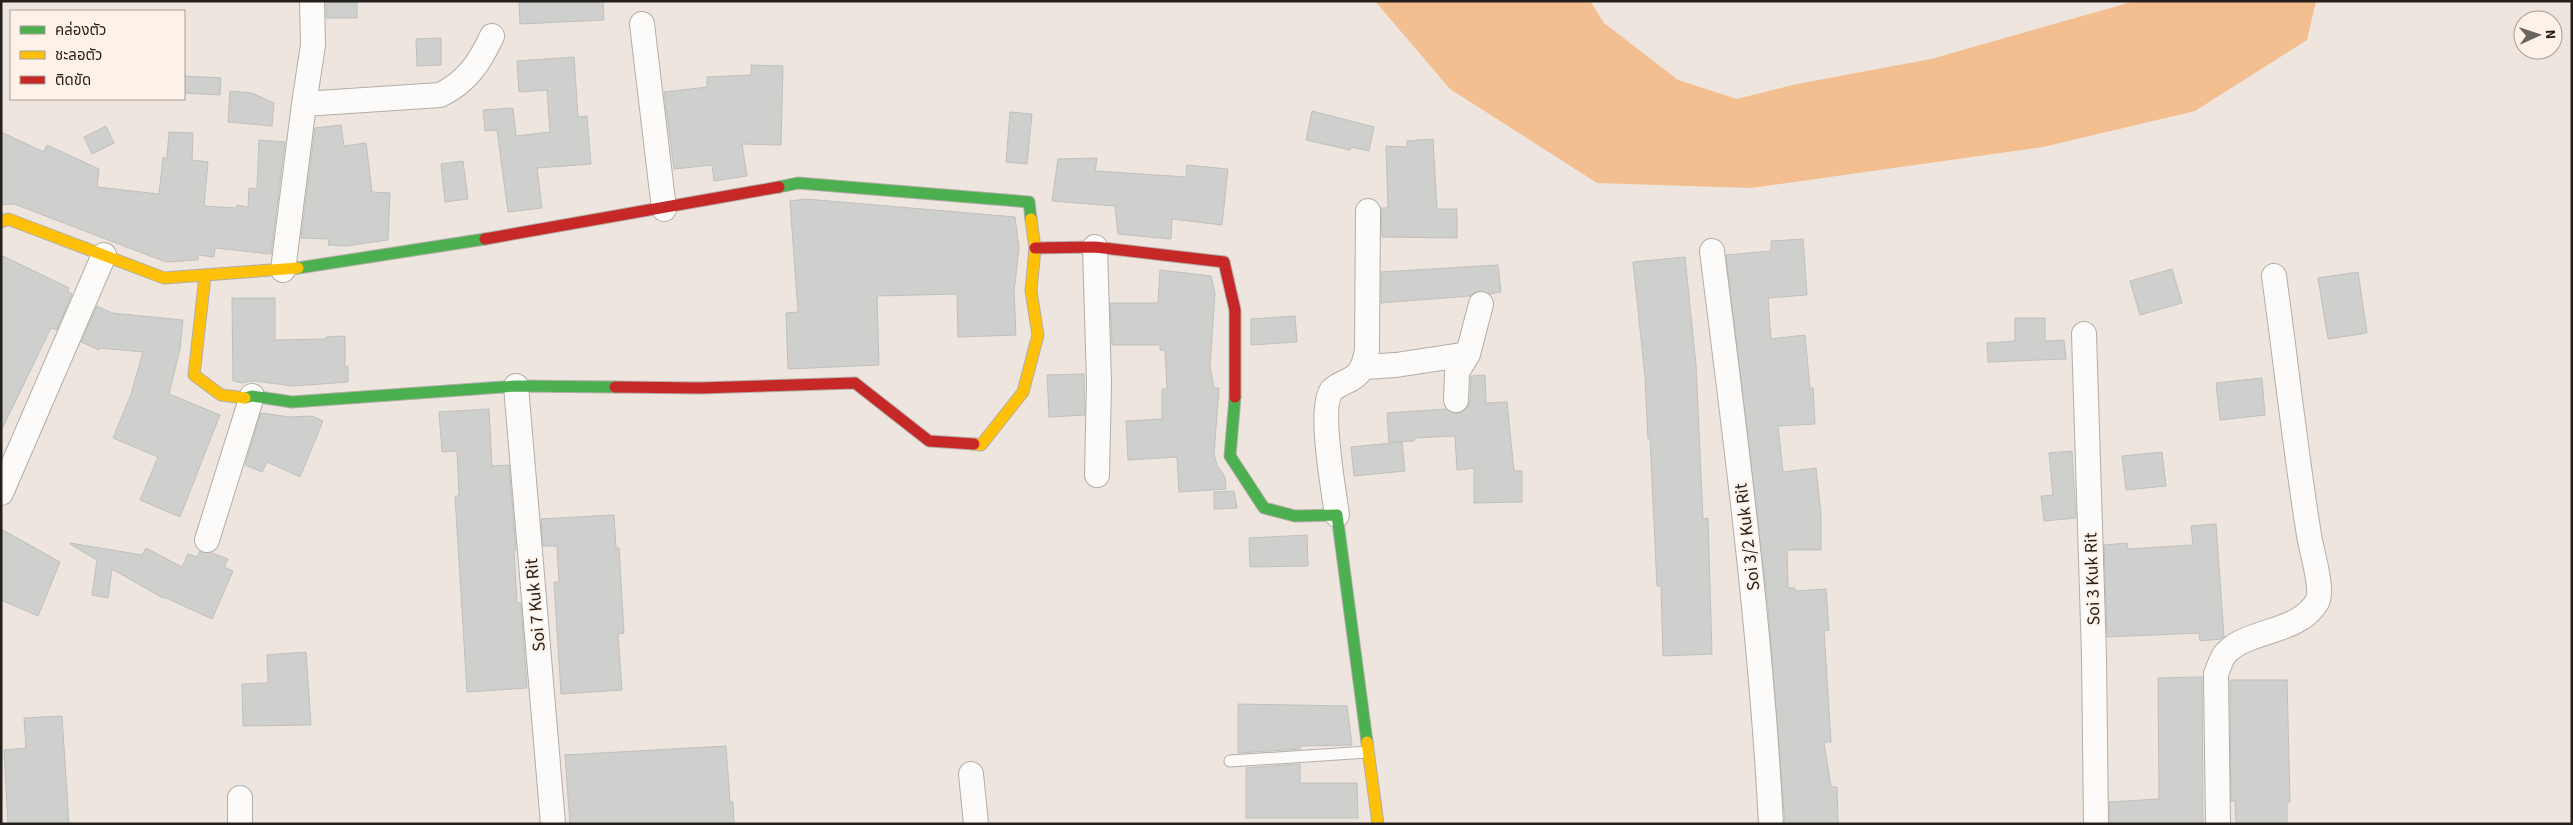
<svg xmlns="http://www.w3.org/2000/svg" width="2573" height="825" font-family="'Source Sans 3','Noto Sans Thai',sans-serif">
<style>
.water{fill:#f3be90}
.building{fill:#cfd0ce;stroke:#bfc0be}
.lines{fill:none;stroke-linecap:round;stroke-linejoin:round}
.lane-casing{stroke:#b3ada8;stroke-width:13}
.street-casing{stroke:#b3ada8;stroke-width:26}
.fast-casing{stroke:#b3ada8;stroke-width:13}
.slow-casing{stroke:#b3ada8;stroke-width:13}
.jam-casing{stroke:#b3ada8;stroke-width:13}
.lane{stroke:#fcfbfa;stroke-width:11}
.street{stroke:#fcfbfa;stroke-width:24}
.fast{stroke:#4caf50;stroke-width:11}
.slow{stroke:#ffc107;stroke-width:11}
.jam{stroke:#c62828;stroke-width:11}
.labels{text-anchor:middle;stroke-width:4;stroke-linejoin:round;paint-order:stroke}
.street-label{font-size:18px;fill:#241f1a;stroke:#fef2e8}
</style>
<rect width="100%" height="100%" fill="#ede5de"/>
<path class="water" d="M1375,1H1590L1604,23L1678,80L1737,99L1797,84L1931,59L2135,1H2316L2307,40L2195,111L2043,147L1751,188L1597,183L1450,89Z"/>
<path class="building" d="M326,1H357V18H326Z
M519,1H603L604,20L520,24Z
M441,38V65L417,66L416,39Z
M574,57L578,117L587,116L591,164L537,168L542,208L508,212L497,130L485,131L483,110L513,108L516,136L550,132L547,90L519,92L517,61Z
M751,65L783,66L781,145L742,144L747,176L714,181L712,165L674,169L664,92L707,87V77L751,75Z
M184,76L221,78L220,95L184,93Z
M230,91L252,93L274,103L272,126L228,122Z
M1312,111L1374,127L1369,151L1351,147L1350,150L1306,140Z
M1010,112L1032,114L1027,164L1006,162Z
M341,125L344,146L366,143L372,192L390,193L388,240L346,246L328,245L329,239L301,238L315,128Z
M106,126L114,143L92,154L84,137Z
M1,132L44,152L47,145L99,169L97,187L159,194L163,158H167L169,132L193,133L192,160L208,162L204,206L236,208L237,205L248,207L249,188L257,189L259,140L285,142L271,254L215,248L214,257L198,255V260L166,262L14,204L1,205Z
M1433,139L1437,209H1457V238L1382,237L1381,208H1388L1386,146L1407,147V141Z
M1097,158L1095,171L1186,177L1187,165L1228,169L1222,225L1172,219L1171,239L1118,234L1115,206L1052,201L1058,159Z
M463,161L468,199L445,202L441,164Z
M806,199L1015,217L1019,248L1014,292L1016,335L958,337L957,294L877,296L879,365L788,369L786,313L798,312L790,201Z
M1803,239L1807,295L1768,298L1771,339L1805,335L1810,388H1813L1815,424L1778,426L1783,472L1816,468L1821,514V550H1787L1788,588H1795V591L1826,589L1829,630L1824,631L1831,742H1824L1831,787H1837L1838,824H1785L1768,607L1726,255L1771,251V241Z
M1,255L69,288L68,292L72,294L57,330L51,328L1,431Z
M1685,257L1696,365L1703,519L1708,518L1712,654L1663,656L1661,586H1657L1650,438L1648,439L1645,377L1633,262Z
M1498,265L1501,292L1490,294L1478,291L1470,296L1381,303V272Z
M2172,269L2182,303L2140,315L2130,281Z
M1160,270L1211,276L1215,293L1210,366L1214,388H1219L1214,454L1217,465L1225,477L1226,489L1179,492L1177,457L1128,460L1126,421L1162,419V389H1167L1165,350H1160V345H1112L1110,303H1158Z
M2358,272L2367,333L2328,339L2318,278Z
M232,298H275V340L326,339V337L345,336V367L348,366V382L293,386L254,381L242,383L233,381Z
M97,306L112,313L183,320L180,349L169,394L220,415L180,517L140,500L158,457L113,438L131,394L143,352L100,348L99,350L81,342Z
M1295,316L1297,342L1251,345V319Z
M2015,318H2045V341L2064,340L2066,359L1988,362L1987,343L2015,341Z
M1084,374L1085,415L1049,417L1047,375Z
M1485,375L1486,403L1507,402L1514,471H1522V502L1474,503V468L1457,470L1455,436L1414,438V441L1389,442L1387,413L1446,409L1455,414L1462,412L1467,408L1470,401L1471,376Z
M2262,378L2265,415L2220,420L2216,383Z
M489,409L492,466L509,465L516,550H514L517,603H521L527,688L467,692L455,496H459L457,451L442,452L439,412Z
M261,413L290,417L312,416L323,421L300,477L267,462L262,472L245,465Z
M1402,442L1405,471L1354,476L1351,447Z
M2072,451L2076,518L2044,521L2041,496L2053,495L2049,453Z
M2162,452L2166,486L2126,490L2122,456Z
M1234,491L1237,508L1214,509V492Z
M614,515L616,548H619L624,633L618,634L622,690L561,694L554,582H559L557,546H543L541,519Z
M2216,524L2224,637L2221,639L2200,641L2199,633L2107,637L2104,545L2127,543L2128,549L2193,545L2191,526Z
M1,529L60,562L38,616L1,600Z
M1307,535L1308,566L1250,567L1249,538Z
M70,543L142,555L146,548L182,567L188,554L197,557L200,551L212,553L228,559L224,567L233,571L212,619L164,597L163,598L112,569L108,598L92,595L97,560L70,544Z
M306,652L311,725L243,726L242,684L268,683L267,655Z
M2202,677L2203,824H2110L2109,802L2159,799L2158,678Z
M2230,680H2287L2290,802L2287,803V824H2236L2235,801H2231Z
M1238,704L1347,706L1352,745L1300,746V749L1238,753Z
M62,716L69,824H8L4,750L26,748L24,718Z
M726,746L730,802H733L734,824H570L565,755Z
M1300,764V783H1357L1358,818H1246V768Z"/>
<g class="lines">
<defs>
<path id="lane" d="M1230,761L1368,752"/>
<path id="street" d="M642,24L664,209
M304,104L313,45L312,1
M1095,247L1099,383L1097,475
M1712,251C1736,442 1761,632 1771,824
M283,270L304,104L440,95C467,82 480,62 492,36
M2084,334L2094,656L2096,824
M1364,367L1396,365L1468,354L1481,304
M516,386L553,824
M1456,400L1457,372L1468,354
M1,493L104,255
M1337,515C1334,491 1318,407 1332,390C1335,387 1341,384 1345,382C1361,376 1364,366 1367,350L1368,211
M207,540L252,396
M971,774L976,824
M240,798V824
M2218,824L2216,674C2219,667 2221,658 2226,653C2248,629 2298,634 2317,602C2324,589 2311,550 2309,535C2295,449 2286,362 2274,276"/>
<path id="fast" d="M779,187L798,183L1029,202L1031,219
M298,268L485,239
M1235,397L1230,456L1264,508L1295,516L1337,515L1367,742
M245,398L252,396L292,402L516,386L615,387"/>
<path id="slow" d="M1,222L8,219L164,278L298,268
M205,276L194,375L221,395L245,398
M974,444L981,445L1023,392L1038,335L1031,291L1035,248L1031,219
M1367,742L1378,824"/>
<path id="jam" d="M485,239L779,187
M1035,248L1095,247L1224,262L1235,310V397
M615,387L700,388L855,383L929,441L974,444"/>
</defs>
<use href="#lane" class="lane-casing"/>
<use href="#street" class="street-casing"/>
<use href="#fast" class="fast-casing"/>
<use href="#slow" class="slow-casing"/>
<use href="#jam" class="jam-casing"/>
<use href="#lane" class="lane"/>
<use href="#street" class="street"/>
<use href="#fast" class="fast"/>
<use href="#slow" class="slow"/>
<use href="#jam" class="jam"/>
</g>
<g class="labels">
<g class="street-label">
<text transform="translate(1747 537) rotate(-97)" y="6">Soi 3/2 Kuk Rit</text>
<text transform="translate(2092 579) rotate(-92)" y="6">Soi 3 Kuk Rit</text>
<text transform="translate(535 605) rotate(-95)" y="6">Soi 7 Kuk Rit</text>
</g>
</g>
<rect width="2573" height="825" fill="none" stroke="#241f1a" stroke-width="5"/>
<rect x="10" y="10" width="175" height="90" fill="#fef2e8" stroke="#a79e96"/>
<rect x="20" y="26" width="25" height="8" fill="#4caf50" stroke="#a79e96"/>
<text x="55" y="35" font-size="15" fill="#241f1a">คล่องตัว</text>
<rect x="20" y="51" width="25" height="8" fill="#ffc107" stroke="#a79e96"/>
<text x="55" y="60" font-size="15" fill="#241f1a">ชะลอตัว</text>
<rect x="20" y="76" width="25" height="8" fill="#c62828" stroke="#a79e96"/>
<text x="55" y="85" font-size="15" fill="#241f1a">ติดขัด</text>
<g transform="translate(2538 35) rotate(87)"><circle r="24" fill="#fef2e8" stroke="#a79e96"/>
<path d="M0-4L9 19L0 12L-9 19Z" fill="#6a645f"/>
<text y="-8" font-size="14" font-weight="bold" text-anchor="middle" fill="#241f1a">N</text>
</g>
</svg>
